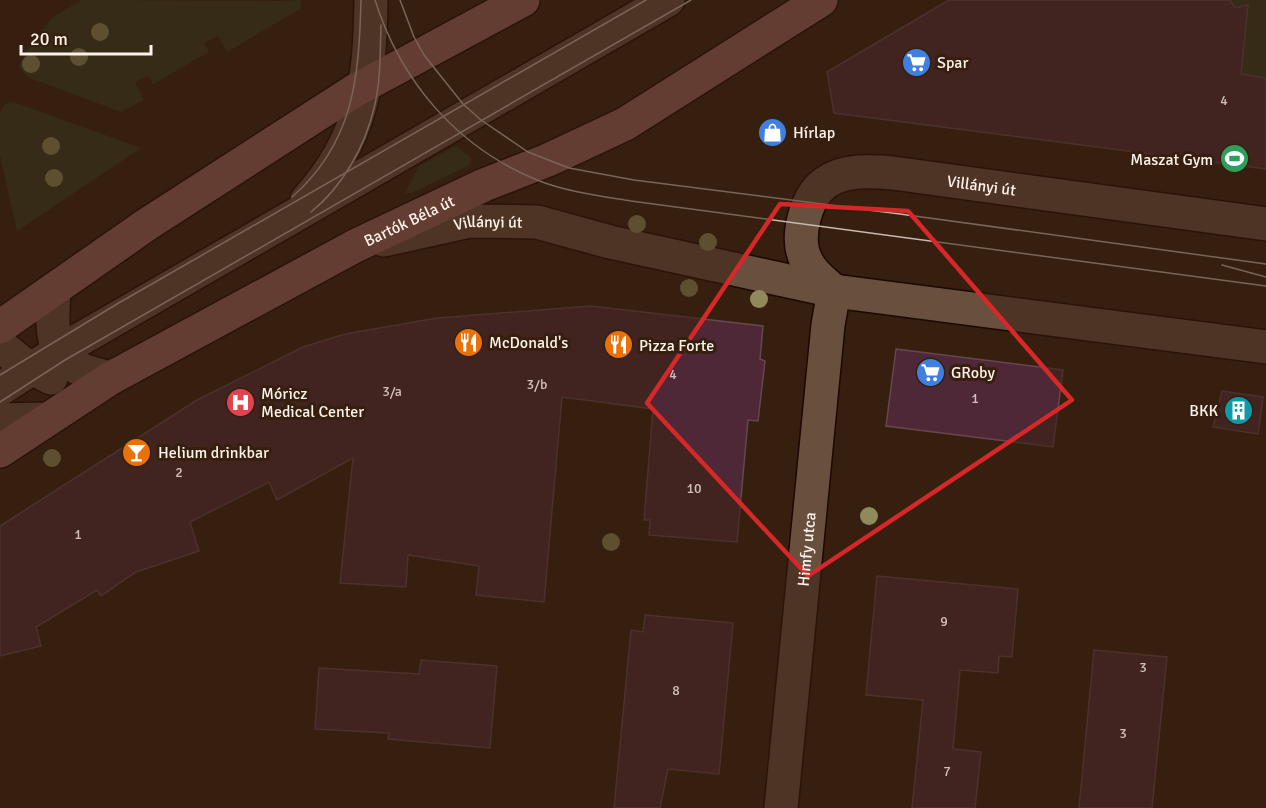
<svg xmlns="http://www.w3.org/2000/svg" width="1266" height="808" font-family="Signika,sans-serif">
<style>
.green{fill:#373a20}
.building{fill:#4e2836;stroke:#654750;stroke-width:1.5}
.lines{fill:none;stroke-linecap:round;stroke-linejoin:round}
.minor-casing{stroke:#1c0800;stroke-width:36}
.major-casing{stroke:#1c0800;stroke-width:36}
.minor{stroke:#684f3e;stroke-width:33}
.major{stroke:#9a625d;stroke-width:33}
.tram{stroke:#c9bab0;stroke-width:1.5}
.tree{fill:#8f895c}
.marked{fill:none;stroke:#d62828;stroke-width:4.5;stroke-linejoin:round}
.labels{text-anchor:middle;stroke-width:6;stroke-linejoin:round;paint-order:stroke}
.number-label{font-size:14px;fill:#d3c0bd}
.poi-label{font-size:16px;fill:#fff2ea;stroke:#361f0f;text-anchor:start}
.street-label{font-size:16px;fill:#fff2ea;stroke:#361f0f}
</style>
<rect width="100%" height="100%" fill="#361f0f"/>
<path class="green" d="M82,0L282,1L301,0L300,9L227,52L218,36L205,43L209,52L153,84L148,76L135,82L144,100L121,112L27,77L19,66L31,44L52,18Z
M1230,0H1266V78L1231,73L1248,5L1235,8Z
M9,102L16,103L141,148L17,231L0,155V112L4,105Z
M456,146L469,156L471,161L468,166L411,193H405L419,166Z"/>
<path class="building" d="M949,0H1230L1235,8L1248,5L1241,74L1266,78V169L834,113L827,72Z
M591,306L763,326L760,359L765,361L762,387L758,421L748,420L737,542L649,535L650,520H644L653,409L562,397L544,602L476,595L479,566L408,555L406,587L340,583L353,458L277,500L269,482L190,522L199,551L136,572L101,596L97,590L36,627L41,646L0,656V526L197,400L303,347L345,334L437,318Z
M896,349L1063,370L1053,447L886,426Z
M1222,391L1263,397L1258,434L1213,427Z
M877,576L1018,589L1012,657L999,656L998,673L960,670L953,749L981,752L975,808H912L923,700L866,695Z
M645,615L733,623L719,774L668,769L660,808H614L631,630L643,632Z
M1094,650L1167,657L1152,808H1079Z
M421,660L497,666L490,748L388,739L389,733L315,729L319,668L419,674Z"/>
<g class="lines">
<defs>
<g id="minor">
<path d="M307,200C363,138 370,80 371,0"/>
<path id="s1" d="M384,240L470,221L537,222L610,242L834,291L1266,347"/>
<path d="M54,289C51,345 50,366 111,378"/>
<path id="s2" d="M834,291C824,282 811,273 806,260C795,238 805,198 825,183C844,169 872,171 893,173L1266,224"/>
<path d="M0,345L21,362L51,378"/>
<path d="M0,389L58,352L668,0"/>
<path d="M0,420L48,419"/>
<path id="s3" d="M781,808L828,325L834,291"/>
</g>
<g id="major">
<path d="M0,327L146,225L354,91L523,0"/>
<path id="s4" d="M0,451L111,378L355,246L484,185L548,160L625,124L821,0"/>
</g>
</defs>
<use href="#minor" class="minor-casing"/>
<use href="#major" class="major-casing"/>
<use href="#minor" class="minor"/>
<use href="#major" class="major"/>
<path class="tram" d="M375,0C401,82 457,147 537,180C567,192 600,196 631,201L1266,286
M400,0L414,37L424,55L463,104L481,120L528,152L569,168L634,180L900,214L1266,264
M292,197C354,143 359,77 361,0
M311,212C342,187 365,147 374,108C381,81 380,52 381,25
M1222,265L1266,277
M0,375L117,304L646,0
M0,402L65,360L691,0"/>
</g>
<g class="tree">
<circle cx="100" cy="32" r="9"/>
<circle cx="79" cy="57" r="9"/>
<circle cx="31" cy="64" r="9"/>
<circle cx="51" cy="146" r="9"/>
<circle cx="54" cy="178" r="9"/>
<circle cx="637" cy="224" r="9"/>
<circle cx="708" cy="242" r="9"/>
<circle cx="689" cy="288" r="9"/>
<circle cx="759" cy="299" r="9"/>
<circle cx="52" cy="458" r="9"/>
<circle cx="869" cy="516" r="9"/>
<circle cx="611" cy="542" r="9"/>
</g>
<path d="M0 0H1266V808H0ZM780,204L908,211L1072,400L808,576L647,403Z" fill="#361f0f" fill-opacity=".55" fill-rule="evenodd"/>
<path class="marked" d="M780,204L908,211L1072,400L808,576L647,403Z"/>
<defs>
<symbol id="supermarket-disc" viewBox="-11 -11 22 22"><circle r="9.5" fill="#3f7fe0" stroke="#361f0f"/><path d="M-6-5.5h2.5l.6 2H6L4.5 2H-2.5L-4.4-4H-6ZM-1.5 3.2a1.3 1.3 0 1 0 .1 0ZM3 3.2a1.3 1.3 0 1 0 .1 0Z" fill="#fff"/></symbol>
<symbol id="shop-disc" viewBox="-11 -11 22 22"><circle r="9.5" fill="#3f7fe0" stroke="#361f0f"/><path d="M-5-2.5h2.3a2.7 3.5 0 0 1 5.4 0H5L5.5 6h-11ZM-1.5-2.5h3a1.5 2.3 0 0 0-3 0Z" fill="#fff"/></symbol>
<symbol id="stadium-disc" viewBox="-11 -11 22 22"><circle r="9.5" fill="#2e9e5b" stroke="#361f0f"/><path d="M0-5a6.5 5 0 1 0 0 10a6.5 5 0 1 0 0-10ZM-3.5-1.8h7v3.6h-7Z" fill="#fff"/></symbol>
<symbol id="restaurant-disc" viewBox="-11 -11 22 22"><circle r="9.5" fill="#e8710a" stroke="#361f0f"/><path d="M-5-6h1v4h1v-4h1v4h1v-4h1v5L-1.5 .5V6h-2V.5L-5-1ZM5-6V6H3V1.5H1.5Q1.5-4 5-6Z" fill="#fff"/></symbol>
<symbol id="hospital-disc" viewBox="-11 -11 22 22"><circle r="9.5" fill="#e0444e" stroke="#361f0f"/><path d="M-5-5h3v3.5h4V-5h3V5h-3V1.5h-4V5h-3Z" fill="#fff"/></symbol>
<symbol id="building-disc" viewBox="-11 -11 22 22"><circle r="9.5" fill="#0f9aa8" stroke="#361f0f"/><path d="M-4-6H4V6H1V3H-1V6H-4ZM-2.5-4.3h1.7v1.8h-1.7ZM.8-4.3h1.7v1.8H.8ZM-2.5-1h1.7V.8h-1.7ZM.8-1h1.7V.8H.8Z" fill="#fff"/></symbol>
<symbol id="bar-disc" viewBox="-11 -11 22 22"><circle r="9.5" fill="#e8710a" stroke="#361f0f"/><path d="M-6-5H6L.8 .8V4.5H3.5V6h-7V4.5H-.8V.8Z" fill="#fff"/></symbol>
</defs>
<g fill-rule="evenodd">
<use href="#supermarket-disc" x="900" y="46" width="33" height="33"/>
<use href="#shop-disc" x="756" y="116" width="33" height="33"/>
<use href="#stadium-disc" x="1218" y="142" width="33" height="33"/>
<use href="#restaurant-disc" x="452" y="326" width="33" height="33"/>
<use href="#restaurant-disc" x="602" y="328" width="33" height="33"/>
<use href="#supermarket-disc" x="914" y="356" width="33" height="33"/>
<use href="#hospital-disc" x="224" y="386" width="33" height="33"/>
<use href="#building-disc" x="1222" y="394" width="33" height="33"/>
<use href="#bar-disc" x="120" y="436" width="33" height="33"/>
</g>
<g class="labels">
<g class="number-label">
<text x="1224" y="105">4</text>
<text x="673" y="379">4</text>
<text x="537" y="389">3/b</text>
<text x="392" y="396">3/a</text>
<text x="975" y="403">1</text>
<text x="179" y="477">2</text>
<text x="694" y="493">10</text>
<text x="78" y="539">1</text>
<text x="944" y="626">9</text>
<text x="1143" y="672">3</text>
<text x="676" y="695">8</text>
<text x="1123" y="738">3</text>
<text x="947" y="776">7</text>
</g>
<g class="poi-label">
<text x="937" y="68">Spar</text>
<text x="793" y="138">Hírlap</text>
<text x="1213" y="165" text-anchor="end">Maszat Gym</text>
<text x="489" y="348">McDonald's</text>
<text x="639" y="351">Pizza Forte</text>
<text x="951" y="378">GRoby</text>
<text x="261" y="399">Móricz<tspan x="261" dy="18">Medical Center</tspan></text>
<text x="1218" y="416" text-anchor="end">BKK</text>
<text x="158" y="458">Helium drinkbar</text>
</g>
<g class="street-label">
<text dy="6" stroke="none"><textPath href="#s2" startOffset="286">Villányi út</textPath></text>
<text dy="6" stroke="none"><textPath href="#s4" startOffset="470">Bartók Béla út</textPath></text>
<text dy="6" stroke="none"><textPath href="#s1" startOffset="106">Villányi út</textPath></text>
<text dy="6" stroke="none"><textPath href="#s3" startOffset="260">Himfy utca</textPath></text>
</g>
</g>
<path d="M21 45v9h130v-9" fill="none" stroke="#fff2ea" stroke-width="3"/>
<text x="30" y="45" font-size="18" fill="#fff2ea" stroke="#361f0f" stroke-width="4.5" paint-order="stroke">20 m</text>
</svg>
